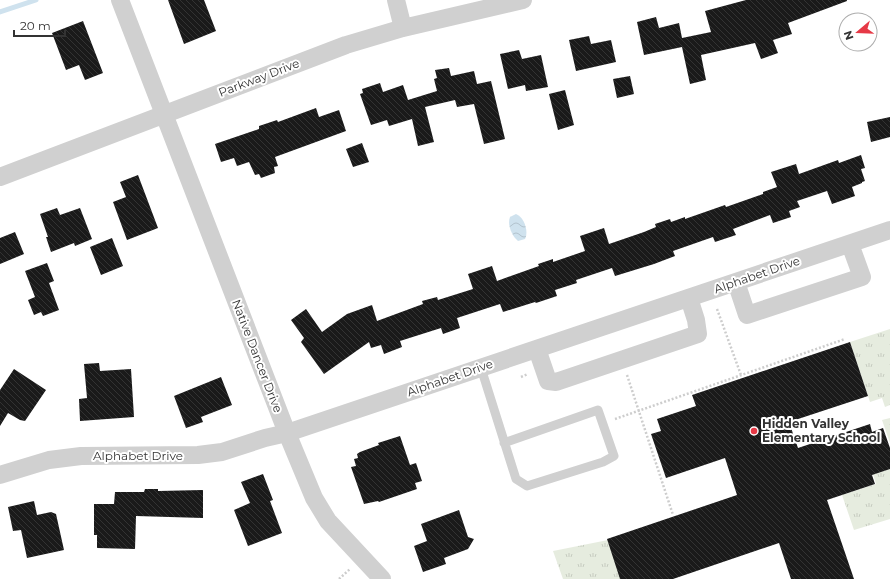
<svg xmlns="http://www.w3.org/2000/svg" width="890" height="579" font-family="Montserrat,sans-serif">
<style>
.park{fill:url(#park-tufts)}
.water{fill:url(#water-waves)}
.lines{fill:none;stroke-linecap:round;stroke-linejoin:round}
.stream{stroke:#cfe2ee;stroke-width:5}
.building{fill:url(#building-back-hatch)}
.path{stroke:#cdcdcd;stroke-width:2.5;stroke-dasharray:2 2;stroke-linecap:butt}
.lane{stroke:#d0d0d0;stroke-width:9}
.street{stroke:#d0d0d0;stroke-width:18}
.poi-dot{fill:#e63946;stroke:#fff;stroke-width:1.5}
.labels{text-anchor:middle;stroke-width:4;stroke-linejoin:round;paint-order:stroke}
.street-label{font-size:12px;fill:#333;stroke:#fff}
.poi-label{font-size:12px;font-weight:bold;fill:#333;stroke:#fff;text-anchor:start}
</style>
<defs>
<pattern id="park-tufts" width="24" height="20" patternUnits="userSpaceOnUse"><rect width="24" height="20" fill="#e6ecdf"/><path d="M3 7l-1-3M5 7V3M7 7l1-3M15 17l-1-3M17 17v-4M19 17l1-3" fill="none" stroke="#c6cbc0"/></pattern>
<pattern id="water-waves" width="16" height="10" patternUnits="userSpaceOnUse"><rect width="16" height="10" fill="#cfe2ee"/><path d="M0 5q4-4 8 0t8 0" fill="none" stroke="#b2c2cd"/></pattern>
<pattern id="building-back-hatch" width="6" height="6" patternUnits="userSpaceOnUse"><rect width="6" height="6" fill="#1a1a1a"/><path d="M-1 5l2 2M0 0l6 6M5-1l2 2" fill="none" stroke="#333"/></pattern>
</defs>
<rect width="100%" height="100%" fill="#fff"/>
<path class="park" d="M890,329V405L885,407L882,398L870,402L850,342Z
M890,418V443L882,420Z
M890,469V519L854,530L842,495L876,484L873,474Z
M608,540L621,579H563L553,551Z"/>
<path class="water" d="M516,214C524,217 529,231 525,239L518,241C512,236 507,225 510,217Z"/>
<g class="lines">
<path class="stream" d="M0,12L36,0"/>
</g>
<path class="building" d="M168,0H204L216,31L184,44Z
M746,0H847V1L788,23L792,34L773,40L778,53L761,59L755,43L701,55L706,80L690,84L682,47L644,55L637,22L656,17L659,28L679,23L682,38L711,32L705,11Z
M83,21L103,73L85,80L79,65L66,70L52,33Z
M589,36L591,44L611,40L616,62L576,71L569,40Z
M519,50L522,59L541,55L548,87L526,91L525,85L508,89L500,54Z
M449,68L451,76L474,71L477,84L491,81L505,139L484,144L474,104L457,107L455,100L425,107L434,142L418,146L412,119L389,126L387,120L371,125L360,94L363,93L362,89L380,83L383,92L403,85L408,100L437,91L434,79L437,78L435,70Z
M630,76L634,94L617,98L613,79Z
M565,90L574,125L558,130L549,94Z
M316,108L319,117L339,110L346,131L275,157L278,166L274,167L275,173L261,178L259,174L255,175L249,162L237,166L234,158L221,162L215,144L259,129V126L277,120L278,122Z
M890,117V137L871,142L867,122Z
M362,143L369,162L353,167L346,149Z
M861,155L865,168L861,169L865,181L862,182V183L852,187L855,196L832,204L827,191L797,201L800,207L789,211L791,217L773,223L770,215L733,229L736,235L715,242L713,237L673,251L675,256L654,264L615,276L612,268L576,280L577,283L555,290L557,296L536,303L535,302L503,312L500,304L457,318L460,328L443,334L441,328L400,341L402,347L384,354L381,345L371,348L369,342L324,374L301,342L304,338L291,320L306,309L322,332L347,314L372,305L377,321L423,304L422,301L437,297L438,300L473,289L468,274L492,266L497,281L539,266L538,264L553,259V262L585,251L580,236L604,228L609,244L644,232L656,227L655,224L670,219L671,222L685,217V219L725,205L726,207L763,194V192L777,187L771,172L796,164L799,174L838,160L839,163Z
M138,175L158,228L127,240L113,202L126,197L120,182Z
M57,208L60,215L80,208L92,239L75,246L74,243L51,252L46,237H48L40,214Z
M15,232L24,254L0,264V238Z
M112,238L123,266L101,275L90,247Z
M47,263L54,281L49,283L59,310L43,316L41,312L34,315L28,300L35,297L25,271Z
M850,342L868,396L789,422L798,448L870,424L872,432L883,428L890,448V469L872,475L875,484L827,500L854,579H791L779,543L673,579H620L607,539L737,495L725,458L666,478L651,434L661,431L657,419L696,406L692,395Z
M99,363L100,371L131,369L134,417L80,421L79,399L87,398L84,364Z
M14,369L46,390L25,421L20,420L8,413L0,426V390Z
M221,377L232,405L201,417L203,422L186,428L174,396Z
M400,436L410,465L416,463L422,481L415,483L417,489L379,502L378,501L364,504L351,467L356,466L354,459L358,458L357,454L360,452L379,445L378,443Z
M263,474L273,500L270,501L282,533L248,546L234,510L250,503L241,482Z
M145,489H158V491L203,490V518L136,516L135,549L97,548V535H94V504H114L115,492H144Z
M34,501L37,515L51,512L56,514L64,550L27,558L21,530L13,531L8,507Z
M459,510L468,537L474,539L468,549L444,558L446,564L423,572L414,546L427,541L421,524Z"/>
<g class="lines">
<path class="path" d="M717,309L741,375
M627,375L673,515
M521,377L528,374
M615,419L845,339
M339,579L350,569"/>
<path class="lane" d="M481,368L516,479L527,486L603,462L614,456L598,410L504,443"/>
<path class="street" d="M120,0L287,433L314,498L328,521L382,579
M396,0L403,28
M0,177L346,45L403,28L523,0
M736,282L747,315L862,277L850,244
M537,349L548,381L556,382L698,334L696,320L689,298
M0,475L49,460L81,456L198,455L222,452L265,438L287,433L890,230"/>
</g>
<circle class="poi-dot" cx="754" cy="431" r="4"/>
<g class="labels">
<g class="street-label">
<text transform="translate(259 78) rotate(-21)" y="4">Parkway Drive</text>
<text transform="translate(757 275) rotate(-19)" y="4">Alphabet Drive</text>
<text transform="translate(257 356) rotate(69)" y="4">Native Dancer Drive</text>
<text transform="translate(450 378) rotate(-19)" y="4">Alphabet Drive</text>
<text x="138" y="460">Alphabet Drive</text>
</g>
<g class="poi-label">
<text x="762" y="428">Hidden Valley<tspan x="762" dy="14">Elementary School</tspan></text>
</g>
</g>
<g transform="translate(858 32) rotate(251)"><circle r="19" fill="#ffffff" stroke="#adadad"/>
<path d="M0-3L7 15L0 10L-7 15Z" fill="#e63946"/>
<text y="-6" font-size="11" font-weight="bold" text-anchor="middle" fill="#333333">N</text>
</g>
<path d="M14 30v6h51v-6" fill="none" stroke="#333333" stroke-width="2"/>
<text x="20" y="30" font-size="12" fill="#333333" stroke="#ffffff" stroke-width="3" paint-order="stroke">20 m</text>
</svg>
